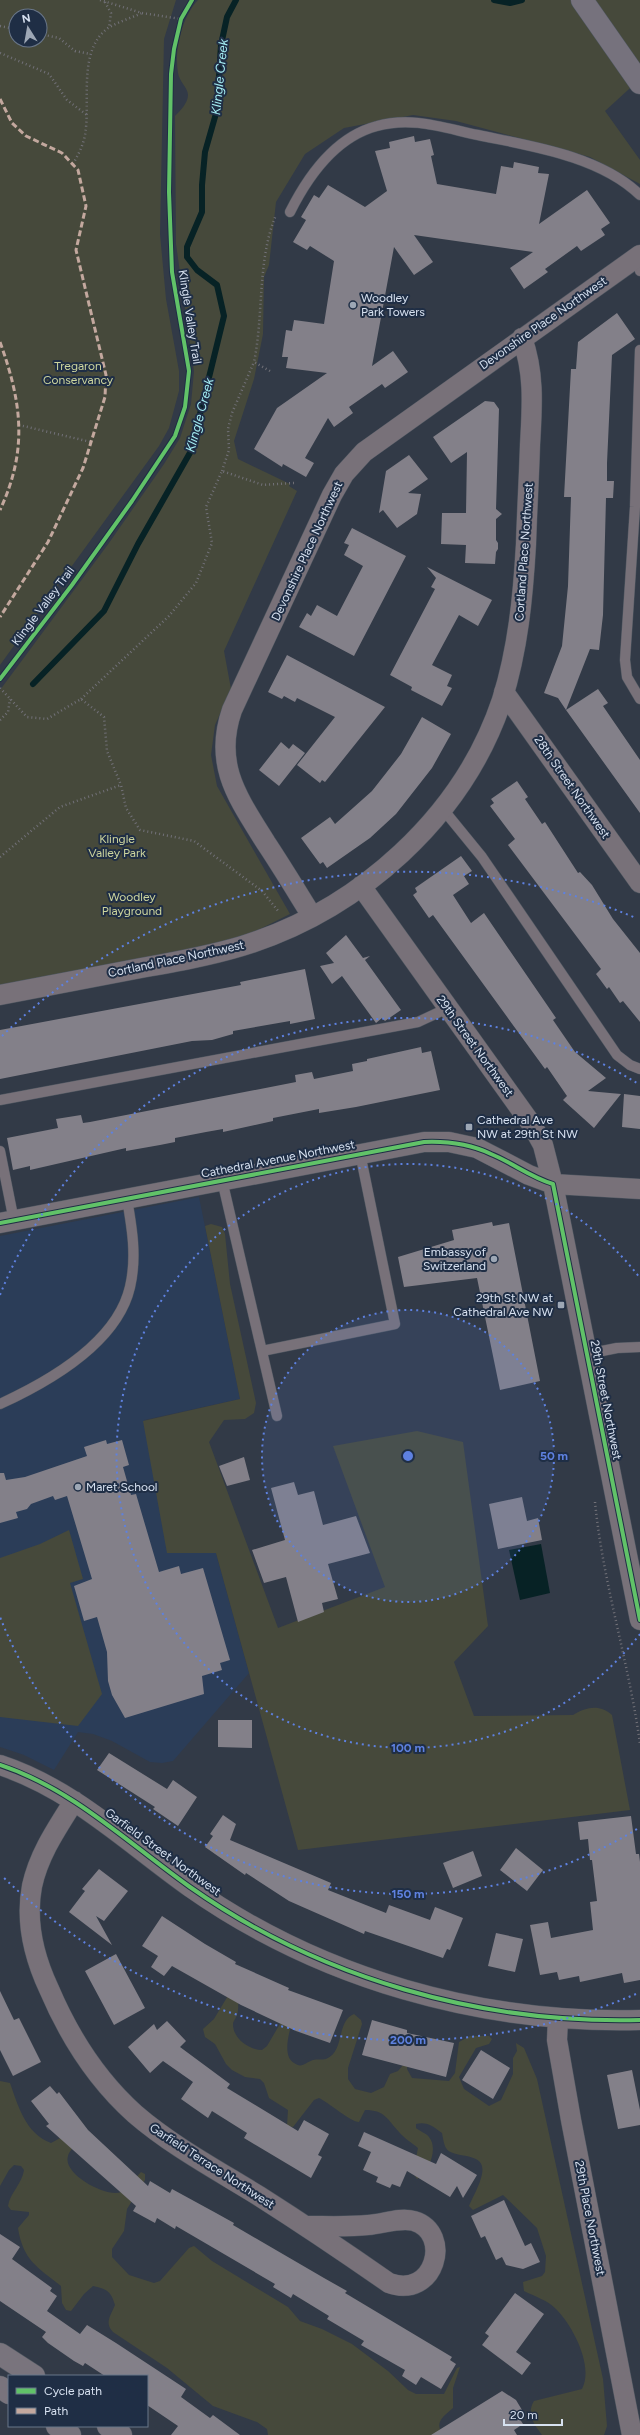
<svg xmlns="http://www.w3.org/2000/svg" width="640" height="2435" font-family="Figtree,sans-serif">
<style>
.built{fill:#2b3d58}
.green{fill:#46493b;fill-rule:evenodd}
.water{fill:#072225}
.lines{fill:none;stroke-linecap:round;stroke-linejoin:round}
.stream{stroke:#072225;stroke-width:6}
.building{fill:#838089}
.lane-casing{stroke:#4e5660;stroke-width:11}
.street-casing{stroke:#4e5660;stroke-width:21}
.secondary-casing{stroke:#4e5660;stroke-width:23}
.primary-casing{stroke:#4e5660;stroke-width:23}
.path{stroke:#727178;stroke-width:2.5;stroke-dasharray:1 3;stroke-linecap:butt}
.lane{stroke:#787179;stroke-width:10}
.street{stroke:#787179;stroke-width:20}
.secondary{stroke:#79747d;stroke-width:22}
.primary{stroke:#76727d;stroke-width:22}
.quiet{stroke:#c3a89e;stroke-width:3;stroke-dasharray:6 3;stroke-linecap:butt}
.cycleway-casing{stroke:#1f2e45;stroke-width:6}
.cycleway{stroke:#61c268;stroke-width:4}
.ring{fill:none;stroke:#5e81e0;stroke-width:2;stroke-dasharray:2 4}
.poi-dot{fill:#9da7b5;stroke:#1f2e45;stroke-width:1.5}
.labels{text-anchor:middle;stroke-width:4;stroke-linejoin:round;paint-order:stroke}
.poi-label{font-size:12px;fill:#d7e1f0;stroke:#1f2e45;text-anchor:start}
.street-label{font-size:12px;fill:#d7e1f0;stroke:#1f2e45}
.park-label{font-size:12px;fill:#cdd59e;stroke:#1f2e45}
.water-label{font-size:13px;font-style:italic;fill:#a4edf3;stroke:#1f2e45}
.centre{fill:#5e81e0;stroke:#1f2e45;stroke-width:2}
.ring-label{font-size:12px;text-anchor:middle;font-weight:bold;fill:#5e81e0;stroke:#1f2e45;stroke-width:4;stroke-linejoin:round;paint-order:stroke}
</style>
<rect width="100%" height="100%" fill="#323a47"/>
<path class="built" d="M199,1197L240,1399L144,1420L216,1553L249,1673L173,1761L162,1763L150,1762L112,1741L93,1734L78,1732L54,1770L24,1755L0,1747V1236Z"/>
<path class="green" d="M0,0H176L164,39L160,234L166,299L179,371V391L169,428L159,446L0,665ZM16,16H40V40H16Z
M198,0H640V79L605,111L640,160V184L590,157L456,121L413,115L344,128L305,154L276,202L269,265L264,277L263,334L254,379L234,441L238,459L290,484L289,486L297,491L224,651L231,689L215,725L211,755L217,786L290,914L246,936L192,950L0,987V690L109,543L164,464L180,438L191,404L194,371L176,244L175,116C180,111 188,103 188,95C188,88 179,81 178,73C174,50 182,17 198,0Z
M211,1224L222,1227L225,1234L230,1284L256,1403L254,1413L245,1419L224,1420L209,1442L278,1628L385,1587L333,1446L417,1431L463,1442L488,1626L454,1662L474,1716L573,1715C586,1707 600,1704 612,1715L630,1810L298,1850L216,1553H167L143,1421L240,1399L205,1226Z
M69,1530L83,1579L70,1583L102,1694L78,1726L0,1717V1558L40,1544Z
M229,1994L238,1996C238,2002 239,2009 237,2015C236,2018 234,2020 233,2023C232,2038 249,2050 262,2050L267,2046L297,1995L300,2000C295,2015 278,2053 294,2063C302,2069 306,2062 313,2060C317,2059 322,2060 326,2059C345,2052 336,2021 354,2014L361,2020L362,2024L348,2068V2079L355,2089L371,2093L384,2087L390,2074L398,2071L409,2058L407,2069L412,2078L449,2081L455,2073L459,2042L470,2036H489L492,2039L489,2044L476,2048L459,2077L464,2089L489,2106L501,2100L513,2074V2058L517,2051L516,2043L524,2048L537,2079L603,2379L607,2426L604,2435H542C534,2424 526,2414 534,2401L582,2389C594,2366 573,2326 556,2309C549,2301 534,2296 524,2291L523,2282L542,2276L545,2272L546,2256L537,2228L503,2195L473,2210L469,2206C473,2196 480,2185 482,2174C487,2150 453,2160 446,2148C444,2145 443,2138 442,2133C434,2127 427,2121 416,2124V2128C419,2131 426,2133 429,2137C439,2149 428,2173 417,2179L413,2173L418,2148C412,2143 404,2138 399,2132C387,2119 385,2110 365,2110L359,2122C351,2122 329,2103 319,2098L314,2100L293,2127L287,2126L288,2110L269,2098L264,2083L260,2079L245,2077L232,2070L226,2064L215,2044L205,2037L203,2029L214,2019Z
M0,2081L10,2083C18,2106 26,2134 51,2143L75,2130L79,2141C76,2145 69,2151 68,2156C62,2174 107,2198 121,2192C128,2188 135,2178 141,2172L145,2174V2180L127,2209L124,2231L112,2249V2257L129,2275L154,2283L160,2281L189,2248L194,2246L212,2261L288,2307L300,2321L322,2329L352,2344L388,2371L408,2390L416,2394H444L457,2368L460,2367L453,2388V2408C443,2417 434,2422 443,2435H268L267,2429L257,2422L213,2406L167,2368L113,2332C104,2323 111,2315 115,2305C111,2291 107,2289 93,2286L84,2294L71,2311L66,2310L62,2303L61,2286C37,2267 23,2260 18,2228L29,2215V2212L11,2210L8,2206C10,2193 22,2184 24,2170L21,2166L14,2165L9,2170L0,2186Z"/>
<path class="water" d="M541,1544L550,1593L520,1600L509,1550Z"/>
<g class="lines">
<path class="stream" d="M494,0L510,3L522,0
M33,684L104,611L138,544L191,451L224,316L217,285L197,270L187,257V247L202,212V185L205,152L217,110L221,45L227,17L236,0"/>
</g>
<path class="building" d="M414,136L415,142L430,139L434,155L431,156L437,184L496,194L501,166L513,168L514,162L539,167L538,173L549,174L539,224L587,190L610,223L601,229L605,235L581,251L577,246L545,269L548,272L524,289L510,268L533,252L414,235L433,262L414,275L394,247L372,366L393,351L408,372L385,388L382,384L349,407L353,413L334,427L328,418L305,458L314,463L306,477L283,464L282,467L254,449L277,408L327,373L286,368L288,357H282L286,330L292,331L294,320L324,324L334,261L310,246L307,250L293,242L306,220L301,217L314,195L319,198L328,185L365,207L387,191L375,151L390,148L389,142Z
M617,313L635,339L612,355L607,463V481H614L613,498H606L603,615L599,650L590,649L566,710L558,698L544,693L562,646L568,586L571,497H564L571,369H576L578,342Z
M485,401L494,402L499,409L496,509L502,514L496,519V540L498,543V549L496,552L495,564L465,563L466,545L441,544L442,513H466L467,452L451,463L433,437Z
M409,455L428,479L408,493L421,494L417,514L397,528L383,510L379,513L386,471Z
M352,528L406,556L354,656L299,627L307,613L311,616L317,605L337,616L363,566L344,555L349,545L344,543Z
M427,567L492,600L478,626L459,615L432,665L452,675L447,686L452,688L442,706L411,690L412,687L390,675L435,589L431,587L436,578Z
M287,655L385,707L325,782L322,780L320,783L297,765L335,717L297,698L295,702L284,696L282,699L268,692Z
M598,689L608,703L603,706L640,760V813L566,710Z
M422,717L451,734L432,768L396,814L370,838L327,868L323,862L320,864L301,838L330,817L335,824L372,791L401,754Z
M281,742L289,749L293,744L305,753L279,786L259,770Z
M517,781L528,797L525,799L542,824L545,822L578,873L580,872L592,885L613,919L640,953V1022L623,1001L620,1003L609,987L607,989L596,974L601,969L508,845L515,839L490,806L494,803L491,799Z
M461,856L472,871L464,876L469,884L453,895L471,923L484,913L556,1018L553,1020L575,1052L606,1078L588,1091L621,1094L594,1128L563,1100L567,1096L547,1067L545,1069L433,915L429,918L413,895L417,892L415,888Z
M346,935L363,958L370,956L365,960L401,1010L385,1021L382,1018L376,1023L342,976L332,984L320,966L334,963L326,953Z
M305,969L315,1019L290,1024V1021L233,1031V1034L212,1040L192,1041L0,1079V1030L241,985L240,982Z
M421,1047L422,1053L431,1051L440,1090L356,1107L319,1113V1109L273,1118V1121L223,1132V1129L206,1132L175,1138V1142L160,1145L126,1151V1148L30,1170V1166L13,1170L7,1138L58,1128L56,1119L81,1115L83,1123L90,1122L296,1082L295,1075L312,1072L314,1079L353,1071L352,1064L367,1061V1059Z
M624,1094L640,1096V1129L622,1127Z
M492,1222L493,1226L509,1223L540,1381L500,1390L477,1278L404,1287L398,1257L454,1240L452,1230Z
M106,1440L107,1444L122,1440L129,1465L123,1467L131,1495L136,1494L159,1572L179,1566L181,1574L203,1568L230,1660L220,1663L222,1670L202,1676L204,1694L125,1718L112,1695L108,1681L107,1652L97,1617L84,1621L74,1586L92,1579L67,1496L55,1500L53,1496L31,1504L27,1509L16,1512L18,1518L0,1523V1473H4L6,1480L25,1477L87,1456L84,1447Z
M244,1457L250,1480L227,1486L219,1466Z
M294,1482L298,1495L314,1491L323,1525L356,1516L370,1553L328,1564L338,1599L322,1603L324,1612L298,1622L286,1577L264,1583L252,1550L285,1540L271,1488Z
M522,1497L527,1521L538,1518L542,1540L498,1549L489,1504Z
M218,1720H252V1748L218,1747Z
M109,1753L167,1789L173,1780L197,1797L178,1826L153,1809L155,1807L97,1770Z
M223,1815L236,1824L230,1840L331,1883L328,1890L386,1913L389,1905L430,1920L435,1907L463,1918L450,1950L447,1949L443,1958L365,1931L364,1934L289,1901L246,1873L245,1875L205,1847L213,1836L210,1834Z
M631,1816L636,1854H639L640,1862V1980L624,1983L622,1973L580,1982L579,1976L559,1980L557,1972L540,1975L530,1925L548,1922L551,1938L593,1930L590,1902L597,1901L592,1860H590L588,1839L580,1840L578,1822Z
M516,1848L543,1870L527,1891L500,1870Z
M473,1851L482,1876L453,1888L443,1863Z
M99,1869L128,1891L104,1921L96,1916L112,1945L69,1912L85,1891L82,1889Z
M162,1916L205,1944L236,1962L235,1964L289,1988L288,1990L343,2010L330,2043L296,2031L241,2005L172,1966L164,1976L151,1967L158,1956L142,1946Z
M496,1933L523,1939L515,1972L488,1966Z
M116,1954L145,2008L114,2025L85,1971Z
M0,1991L14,2020L19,2018L41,2062L13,2076L0,2050Z
M372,2020L407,2030V2033L454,2043L446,2077L362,2055Z
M167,2021L186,2041L180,2047L230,2084L227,2088L298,2131L304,2120L329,2134L318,2155L322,2157L311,2178L244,2138L247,2133L212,2111L208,2118L181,2099L193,2082L163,2061L150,2073L128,2047L154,2024L157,2030Z
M481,2050L510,2068L493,2099L462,2080Z
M632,2070L640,2110V2125L618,2129L607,2075Z
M50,2086L57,2094L59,2092L88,2130L148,2186L150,2181L170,2193L172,2189L216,2213L234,2223L233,2225L324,2278L347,2291L345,2293L452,2357L450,2360L456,2364L441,2389L421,2377L416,2385L402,2376L405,2370L361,2345L364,2341L327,2319L329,2316L293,2294L291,2298L273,2287L275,2284L176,2226L175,2229L157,2218L155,2223L133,2211L136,2206L46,2126L49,2124L31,2101Z
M364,2132L436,2164L441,2153L477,2175L463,2198L457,2186L450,2197L407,2171L400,2187L392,2184L390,2188L376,2182L378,2177L363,2170L371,2152L358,2146Z
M504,2200L525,2246L531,2243L540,2262L523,2269L506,2265L502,2257L496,2260L485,2236L481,2238L471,2216Z
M0,2234L20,2247L12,2259L52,2288L50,2291L57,2296L47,2311L80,2334L87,2325L116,2343L186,2389L181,2397L210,2418L213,2415L240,2435H171L178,2426L147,2405V2376H105L85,2363L83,2366L74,2361L48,2343L42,2337L46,2332L0,2301Z
M515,2293L544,2314L516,2352L531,2363L522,2375L482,2345L489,2336L485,2333Z
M502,2391L516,2400L522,2410L516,2413L523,2424L514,2430L517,2435H431Z"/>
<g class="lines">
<defs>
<path id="lane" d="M290,212C308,176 335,137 377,126C412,116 444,128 478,135C531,146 600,156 640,195
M637,257L640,271
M640,350L635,507L625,660L627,677L640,699
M442,808L482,857L617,1055L630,1065L640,1069
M0,1100L418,1022L448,1008
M0,1151L14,1221
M222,1180L277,1416
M262,1351L395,1324L360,1153
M587,1354L617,1348L640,1347
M0,1404C48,1382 117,1343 130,1287C137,1257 132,1228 127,1199"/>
<path id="street" d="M504,692L640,883
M361,886L532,1125L543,1145L553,1184L640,1620
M312,916C297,892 282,867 266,843C238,798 213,765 232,710L332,495L344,474L364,452L640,255
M0,995C47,986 94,977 141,968C175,962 209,956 242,946C359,910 463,817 502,700C518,649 523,597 526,544C527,511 529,478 530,445C532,408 535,374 522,338
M0,1223L424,1142H449L477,1148L529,1175L553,1184L640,1189
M0,1765C73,1789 128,1843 190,1887C321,1979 481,2024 640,2020
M74,1801C57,1828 39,1854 32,1886C25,1923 34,1957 49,1989C69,2036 97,2080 135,2114C172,2146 217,2170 259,2196C303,2224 346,2253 389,2283C435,2300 453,2233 414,2221C400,2217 383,2224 368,2225C348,2227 327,2226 307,2226
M558,2018L557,2040L571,2120L632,2435"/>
<path id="secondary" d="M0,2354L34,2376
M0,2387L9,2393
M57,2426L70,2435
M108,2426L121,2435"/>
<path id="primary" d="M582,0L640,83"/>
</defs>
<use href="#lane" class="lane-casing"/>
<use href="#street" class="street-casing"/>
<use href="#secondary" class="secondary-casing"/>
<use href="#primary" class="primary-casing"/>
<path class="path" d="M100,0L142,13L181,19
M105,2L111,13L109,28
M0,26L16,29
M40,34L59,38L75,51L90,54
M0,53L49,74L67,100L87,115
M73,164C78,155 83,146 85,135C91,102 77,51 108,28C118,22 131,18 142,13
M270,371L254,362C264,314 257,260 276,215
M19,425L91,442
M222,471L229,450L228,429L232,413L254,362
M0,688L27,717L47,719L81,699L104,717L107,751L121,785
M81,699L169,616L196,583L212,543L206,507L222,471L263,485L294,483
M0,720L8,712L10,699
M0,857L60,807L121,785L126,808L140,830L194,841L262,891L279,912
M595,1502C603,1584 629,1662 640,1744"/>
<use href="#lane" class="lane"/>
<use href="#street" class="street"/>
<use href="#secondary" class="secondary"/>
<use href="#primary" class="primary"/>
<path class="quiet" d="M0,99L12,123L26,136L62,153L78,170L86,206L76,250L106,375L105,397L83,468L48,542L0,617
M0,342C22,403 28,450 0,510"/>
<defs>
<path id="cycleway" d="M0,679L72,585L132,501L175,436L185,407L189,371L172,272L169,192L171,74L174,49L181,19L192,0
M0,1223L424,1142C448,1141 470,1144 491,1154C513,1163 530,1177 553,1184L640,1620
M0,1765C73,1789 128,1843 190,1887C321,1979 481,2024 640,2020"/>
</defs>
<use href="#cycleway" class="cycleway-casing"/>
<use href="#cycleway" class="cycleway"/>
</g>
<circle cx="408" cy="1456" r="146" fill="#5e81e0" fill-opacity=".12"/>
<g class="ring">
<circle cx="408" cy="1456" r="146"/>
<path d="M640 1634A292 292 0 1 1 640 1278"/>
<path d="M637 1829A438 438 0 0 1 0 1617M0 1295A438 438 0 0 1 637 1083"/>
<path d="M636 1994A584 584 0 0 1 2 1876M2 1036A584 584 0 0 1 636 918"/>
</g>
<g class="poi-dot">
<circle cx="353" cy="305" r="4"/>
<rect x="465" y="1123" width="8" height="8" rx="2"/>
<circle cx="494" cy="1259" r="4"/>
<rect x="557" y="1301" width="8" height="8" rx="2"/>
<circle cx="78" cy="1487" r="4"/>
</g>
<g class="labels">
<g class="poi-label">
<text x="361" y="302">Woodley<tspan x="361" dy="14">Park Towers</tspan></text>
<text x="477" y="1124">Cathedral Ave<tspan x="477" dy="14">NW at 29th St NW</tspan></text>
<text x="486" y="1256" text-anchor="end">Embassy of<tspan x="486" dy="14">Switzerland</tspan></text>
<text x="553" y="1302" text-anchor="end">29th St NW at<tspan x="553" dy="14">Cathedral Ave NW</tspan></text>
<text x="86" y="1491">Maret School</text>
</g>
<g class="street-label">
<text transform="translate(190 317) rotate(81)" y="4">Klingle Valley Trail</text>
<text transform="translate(543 323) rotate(-35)" y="4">Devonshire Place Northwest</text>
<text transform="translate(307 551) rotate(-65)" y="4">Devonshire Place Northwest</text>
<text transform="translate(524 552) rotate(-86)" y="4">Cortland Place Northwest</text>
<text transform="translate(43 606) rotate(-53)" y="4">Klingle Valley Trail</text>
<text transform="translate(572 787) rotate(55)" y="4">28th Street Northwest</text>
<text transform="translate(176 959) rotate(-12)" y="4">Cortland Place Northwest</text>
<text transform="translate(475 1046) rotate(54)" y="4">29th Street Northwest</text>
<text transform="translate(278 1159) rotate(-11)" y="4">Cathedral Avenue Northwest</text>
<text transform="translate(606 1400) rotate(79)" y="4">29th Street Northwest</text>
<text transform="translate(163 1852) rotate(36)" y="4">Garfield Street Northwest</text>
<text transform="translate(212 2166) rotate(33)" y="4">Garfield Terrace Northwest</text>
<text transform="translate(590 2218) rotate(79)" y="4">29th Place Northwest</text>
</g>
<g class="park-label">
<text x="78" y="370">Tregaron<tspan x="78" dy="14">Conservancy</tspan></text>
<text x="117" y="843">Klingle<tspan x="117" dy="14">Valley Park</tspan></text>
<text x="132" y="901">Woodley<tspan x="132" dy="14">Playground</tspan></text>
</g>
<g class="water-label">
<text transform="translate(219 77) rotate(-84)" y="5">Klingle Creek</text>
<text transform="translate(199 415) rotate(-75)" y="5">Klingle Creek</text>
</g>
</g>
<circle cx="408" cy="1456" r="6" class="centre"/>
<g class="ring-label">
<text x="554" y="1460">50 m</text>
<text x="408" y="1752">100 m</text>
<text x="408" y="1898">150 m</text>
<text x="408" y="2044">200 m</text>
</g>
<rect x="8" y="2375" width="140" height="52" fill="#1f2e45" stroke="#697689"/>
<rect x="16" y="2388" width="20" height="6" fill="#61c268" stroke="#697689"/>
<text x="44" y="2395" font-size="12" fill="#d7e1f0">Cycle path</text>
<rect x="16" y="2408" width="20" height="6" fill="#c3a89e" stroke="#697689"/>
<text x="44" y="2415" font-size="12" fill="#d7e1f0">Path</text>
<g transform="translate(28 28) rotate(349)"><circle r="19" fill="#1f2e45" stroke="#697689"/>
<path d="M0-3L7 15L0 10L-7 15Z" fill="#9da7b5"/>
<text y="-6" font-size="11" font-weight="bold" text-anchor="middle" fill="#d7e1f0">N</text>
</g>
<path d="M504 2419v6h58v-6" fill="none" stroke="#d7e1f0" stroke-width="2"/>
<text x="510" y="2419" font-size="12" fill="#d7e1f0" stroke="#1f2e45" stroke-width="3" paint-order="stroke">20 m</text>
</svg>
